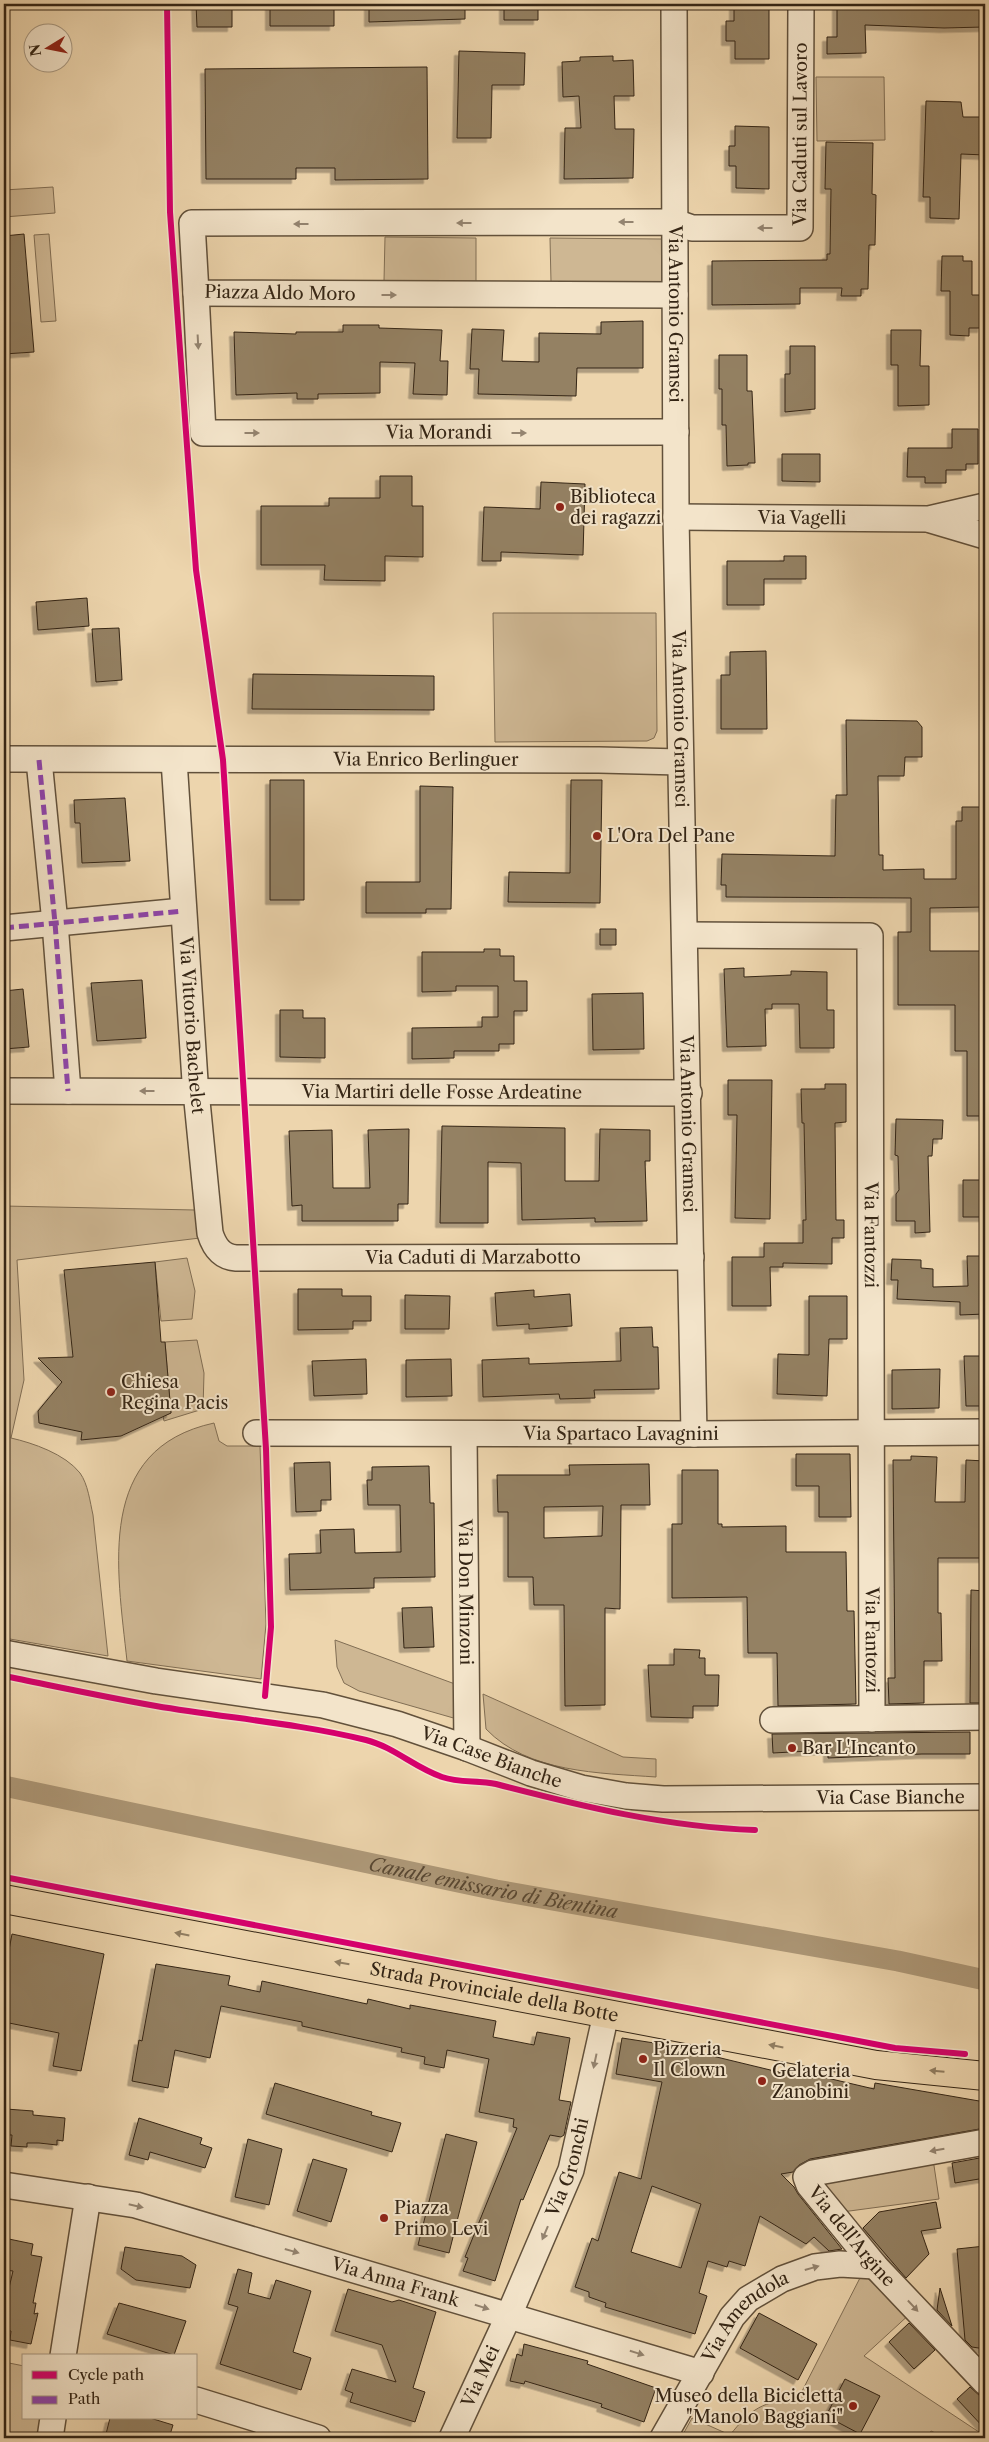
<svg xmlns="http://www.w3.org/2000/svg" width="989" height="2442" font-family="'Libre Caslon Text',serif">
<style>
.green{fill:#ceb793;stroke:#816e54}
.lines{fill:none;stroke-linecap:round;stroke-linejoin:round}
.canal{stroke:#ae9979;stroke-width:21}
.building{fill:#948164;stroke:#342515;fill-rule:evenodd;filter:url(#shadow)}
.minor-casing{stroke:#62513b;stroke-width:28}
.major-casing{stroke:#342515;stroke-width:30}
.minor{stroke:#f3e4ca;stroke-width:25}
.major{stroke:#edd5ad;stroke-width:28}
.quiet{stroke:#8e44ad;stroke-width:5;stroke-dasharray:10 5;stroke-linecap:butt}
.cycleway-casing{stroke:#f3e4ca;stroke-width:9}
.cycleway{stroke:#d6006c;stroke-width:6}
.oneway{fill:#948470}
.oneway2{fill:#907d61}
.poi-dot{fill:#8f2418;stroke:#f3e4ca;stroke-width:2}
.labels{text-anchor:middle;stroke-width:4;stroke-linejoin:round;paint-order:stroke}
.street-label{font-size:18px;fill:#342515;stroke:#f3e4ca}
.poi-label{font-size:18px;fill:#342515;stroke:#f3e4ca;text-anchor:start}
.water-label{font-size:19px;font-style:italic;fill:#594833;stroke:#f3e4ca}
</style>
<defs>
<filter id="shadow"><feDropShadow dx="-4.5" dy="4.5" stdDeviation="0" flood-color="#0004"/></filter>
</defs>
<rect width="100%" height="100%" fill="#edd5ad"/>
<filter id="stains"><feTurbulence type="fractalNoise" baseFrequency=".004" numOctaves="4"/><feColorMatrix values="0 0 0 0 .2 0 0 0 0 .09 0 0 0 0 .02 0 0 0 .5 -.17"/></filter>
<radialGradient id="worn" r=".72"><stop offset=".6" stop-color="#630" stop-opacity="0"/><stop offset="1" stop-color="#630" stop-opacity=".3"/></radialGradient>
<path class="green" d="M816,77H884L885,140L817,141Z
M53,187L55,213L4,217V190Z
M49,234L56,321L41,322L34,235Z
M385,237L476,238V282L384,281Z
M550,238L662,239V282H551Z
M493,613H656L657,731L654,738L647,741L495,742Z
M4,1206L195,1210L200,1238L17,1260L24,1380L11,1438C33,1443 65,1454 80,1473C88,1484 90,1502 93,1515L108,1656L4,1638Z
M187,1258L195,1291L192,1319L161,1321L155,1262Z
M197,1340L204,1373L203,1409L164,1421L163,1416L171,1413L165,1342Z
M214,1423L219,1441L227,1446H260L266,1624L261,1679L127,1661C117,1568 95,1449 214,1423Z
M335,1640L455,1684L457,1719L359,1691L344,1683L337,1667Z
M483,1694L623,1757L656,1759V1777C600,1773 528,1773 486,1729Z
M933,2159L939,2199L842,2212L822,2190L827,2179Z
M862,2274L912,2312L864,2356L985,2436V2438H946L931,2431L927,2438H681L692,2418L730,2435C750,2410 764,2399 797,2401Z
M4,2362L24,2366V2418H40L38,2438H4Z"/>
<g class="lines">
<path class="canal" id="s1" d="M4,1786L496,1890L898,1961L985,1980"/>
</g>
<path class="building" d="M196,4H232V27H197Z
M270,4H334V26H270Z
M369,4H465V19L369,22Z
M504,4H538V20H504Z
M734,4H769V59H735V41H726V21H734Z
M837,4H984V27L944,28L865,25L866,53L827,54V37H837Z
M459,51L525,53L524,85H492L491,138H457Z
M613,56V61L633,60L634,96H614L615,129H634L633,178L564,179L565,128H581L579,96L563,97L562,62L580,61V57Z
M427,67L428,179L335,180V168H296V179H206L205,69Z
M926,101L961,102L963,117H985V155L961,154L959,219L930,218V197H923Z
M735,126L769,127V189L736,188V166H729V146H735Z
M826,142L873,143L872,194L876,195L875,245H869L868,289H861V296H841L842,288H800V304L712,305V261L827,260V254H830L831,189H825Z
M24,234L34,352L4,354V236Z
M942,256H963V261H972V295H983L982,328H969V336L950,335V291H941Z
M643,321V368H577L576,396L478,394L479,369H470L472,329L504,330L502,361L539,362V333L601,334V322Z
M343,325H379V328L442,330L440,361H448L447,395L413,394L415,363L380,362V393L318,394V399H297V393L236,395L234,332L296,334V332H343Z
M891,330H921L920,366H929V405L898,406V365H891Z
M790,346H815V409L785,412V374H790Z
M719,355H747V391H752L755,463H748V465L727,466L726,425H722V389H719Z
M952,429H978V464H966V470H946V483H925V477H907L908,448H952Z
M782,454H820V482L782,481Z
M380,476H412V506H423V557L385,556V581L324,580L325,565H261V506H329V498H380Z
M541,482L585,484L583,555L501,552V561H482L484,507L540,509Z
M784,556H806V579H764V605H727V561H784Z
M87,598L89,626L38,630L36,602Z
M119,628L122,680L96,682L92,629Z
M766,651L767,729H721V675H730V652Z
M253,674L434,676V710L252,709Z
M846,720L917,721L922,727V757H905L904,776H878L879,855H883V870L924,869V879H956V821H962V807H985V907L930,908V951H985V1116H967V1051H955V1005H898V932H911V898L726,897V885H721L722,854L835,856L836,795H847Z
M270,780H304V900H270Z
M571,780H602L600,903L508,902L509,872L570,873Z
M420,786L453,787L451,909H426V913H366V882H420Z
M125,798L130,861L82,863L80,823H75L74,800Z
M600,929H616V945H600Z
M484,949H500V956H514V981H527V1011H514V1044H499V1051H454V1058L412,1059V1028L482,1027V1017H498V986H456V991L422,992V952H484Z
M744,968V977L791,975V971L827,972V1010H834V1048H800L799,1004H772V1009H765L766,1046L727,1047L724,969Z
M142,980L146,1038L97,1041L91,983Z
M23,989L29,1047L4,1049V991Z
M643,993L644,1049L593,1050L592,994Z
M280,1010H303V1018H325V1058L280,1057Z
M728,1080H772L770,1219L735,1218L737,1115H728Z
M825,1084H846V1122L835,1123L836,1220H844V1238H832V1264L783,1263V1267H770L771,1306H732V1257H764V1243H803V1220H806L804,1123H802L801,1089H825Z
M896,1119L943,1120L942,1139H933L932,1156H928L930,1232L915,1233V1221H896V1194L899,1190L898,1156L895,1155Z
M442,1126L565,1128V1181H599L600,1129L650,1130V1161H645L647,1221L595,1222V1218L522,1220L521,1163L488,1162V1223H440Z
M409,1129L408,1204H398V1221H302V1205L292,1206L289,1131L332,1130L333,1188H370L368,1130Z
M963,1180H985V1217H963Z
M967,1256H985V1314L960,1315V1302L897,1299L898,1280H891L892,1259L921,1260V1268L933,1269V1287L968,1286Z
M155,1262L161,1342H165L171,1413L121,1436L81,1440L82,1432L39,1423L38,1411L62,1382L38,1358L73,1357L64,1270Z
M298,1289H342V1296H371V1321H353V1329L298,1330Z
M534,1290V1297L570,1294L572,1326L529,1329V1324L497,1326L495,1293Z
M405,1295L450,1296L449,1329H405Z
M809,1296H847V1339H829L827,1396L777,1394L778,1354L809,1355Z
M652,1327L653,1347H658L659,1389L594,1390L595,1398L560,1399L559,1394L483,1397L482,1360L529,1358V1364L621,1361L620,1328Z
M964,1356H985V1406H966Z
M366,1359L367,1394L314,1396L312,1361Z
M451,1359L452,1396L406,1397V1360Z
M940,1369L939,1408L892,1409V1370Z
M796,1454H850L851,1517H819V1486H796Z
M911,1456L937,1457L935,1502H965L966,1460L985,1461V1558H938V1613H941L942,1661H924V1703L889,1704L888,1678H895L893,1460H911Z
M330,1462L331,1500H321V1511L296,1512L294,1463Z
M649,1464L650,1505H621L620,1609L605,1608V1705L565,1706L564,1605H534L533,1577H508V1512H498L497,1475H570L569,1465ZM603,1506L602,1536L544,1538V1507Z
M429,1466L430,1503H434L435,1577L374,1578V1588L290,1590L289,1554L321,1553L320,1530L354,1529L355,1553L401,1552L400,1505H368L367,1480H372V1467Z
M682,1470H718V1524H722V1527L786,1526V1552H846L847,1611H854L856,1704L778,1706L777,1653H748L747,1597L672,1598V1524H682Z
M971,1590L985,1591V1703H970Z
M432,1607L434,1647L404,1648L402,1608Z
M674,1649L700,1650L699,1658H705V1675H719L718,1706H693V1718L651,1717L648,1665H674Z
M970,1732V1754H922L828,1758V1750L773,1753L772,1734Z
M12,1934L104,1954L81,2071L53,2066L59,2033L4,2022V1977Z
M156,1964L230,1976L228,1985L260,1992L262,1981L367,2004L368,1999L410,2009V2005L496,2021L493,2037L534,2045L537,2032L570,2038L559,2100L571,2102L564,2135L561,2137L550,2135L523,2200L521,2199L495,2281L463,2271L468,2258L465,2257L517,2128L513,2127L514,2119L479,2112L489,2059L447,2050L444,2068L424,2064L425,2057L401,2052L402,2048L302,2026V2022L221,2006L210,2058L175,2050L168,2088L132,2081L139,2040L142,2041Z
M622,2038L667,2045L791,2075L793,2070L874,2089L875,2083L985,2102V2128L810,2159L799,2165L793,2172L781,2174L794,2187L798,2194L842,2249L829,2251L814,2237L806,2244L760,2216L745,2266L729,2261L727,2267L708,2261L699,2293L707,2296L695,2334L605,2307L606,2303L589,2297V2292L575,2287L592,2238L598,2241L619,2172L641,2179L662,2082L616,2074ZM652,2186L701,2204L681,2268L631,2252Z
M275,2083L372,2112L371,2115L401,2123L392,2152L266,2114Z
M6,2109L33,2111V2115L65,2118L63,2141L57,2140V2145L39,2143H27V2147L11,2146L12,2135H4Z
M139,2118L202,2138L200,2144L212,2148L205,2168L150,2152L148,2160L129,2155Z
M446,2134L477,2142L449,2253L418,2245Z
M248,2139L282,2149L269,2205L235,2197Z
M985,2157V2178L955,2183L952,2163Z
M313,2159L347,2169L331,2222L297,2211Z
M936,2202L941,2228L921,2231L929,2254L906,2278L863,2228L879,2212Z
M4,2238L33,2244L31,2255L42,2257L33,2303H36L34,2314L38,2313L31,2344L10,2340L11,2331L4,2330V2309L13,2271L4,2270Z
M985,2246V2349L972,2347L965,2340L957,2249Z
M125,2247L182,2256L196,2265L190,2288L136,2280L121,2269Z
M238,2269L252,2273L248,2293L270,2299L276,2280L311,2291L293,2352L311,2358L301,2390L220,2364L238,2307L228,2304Z
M940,2288L952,2326L937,2310Z
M348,2289L392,2302L399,2300L436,2312L413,2388L425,2392L415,2422L350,2402L353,2393L345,2390L352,2369L396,2382L382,2345L335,2331Z
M119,2303L186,2321L174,2355L107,2334Z
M759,2313L817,2344L798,2380L740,2348Z
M909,2323L935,2350L914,2369L889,2342Z
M524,2344L588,2361L587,2364L656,2388L644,2422L601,2407L602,2404L525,2381L524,2384L510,2381L517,2354L522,2356Z
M845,2379L880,2396L860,2434L826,2416Z
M970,2387L980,2396H985V2429L957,2399Z
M110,2418H150L173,2425L169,2438H105Z"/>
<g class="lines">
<defs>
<g id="minor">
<path id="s2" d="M674,4L676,517L694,1434"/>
<path id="s3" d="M196,293L203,433L676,432"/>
<path id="s4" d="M675,295L196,293L192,223L675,222L692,228H800L801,4"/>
<path id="s5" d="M676,517L929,519L985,506"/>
<path d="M931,520L985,536"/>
<path id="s6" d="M4,759L599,760L680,762"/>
<path d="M39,760L55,923L68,1091"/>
<path id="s7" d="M174,760L195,1081L210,1233C214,1246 221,1257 236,1258L691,1257"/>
<path d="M4,928L183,911"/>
<path id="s8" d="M685,935L870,936L872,1719"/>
<path id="s9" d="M4,1091L689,1093"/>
<path id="s10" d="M256,1433L694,1434L985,1432"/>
<path id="s11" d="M464,1434L467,1748"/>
<path id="s12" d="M4,1653L156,1681L323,1705L397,1724L467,1748L531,1773L581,1788L626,1796L663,1799L985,1797"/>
<path d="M773,1720L985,1717"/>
<path id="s13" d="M985,2142L813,2173L806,2177L809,2185L875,2266L985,2382"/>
<path id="s14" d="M4,2185L136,2205L701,2373"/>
<path d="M63,2356L88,2197"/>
<path d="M196,2400L318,2438"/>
<path d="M50,2438L53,2418"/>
<path id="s15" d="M452,2438L509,2315L571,2170L606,2014"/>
<path id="s16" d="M663,2438L732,2317L748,2299L782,2279L815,2267L840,2264L875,2266"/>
</g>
<g id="major">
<path id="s17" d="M4,1899L876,2065L985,2076"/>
</g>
</defs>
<use href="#minor" class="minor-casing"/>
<use href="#major" class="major-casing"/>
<use href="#minor" class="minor"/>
<use href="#major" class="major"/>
<path class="quiet" d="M39,760L55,923L68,1091
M4,928L183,911"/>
<defs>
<path id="cycleway" d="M167,4L170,212L196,570L223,760L266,1449L271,1627L265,1696
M4,1676C54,1686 105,1697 156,1706C226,1718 297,1723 366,1740C394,1747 415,1768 442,1777C459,1783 478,1780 496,1784C581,1806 666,1827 755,1830
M4,1877L895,2048L965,2054"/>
</defs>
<use href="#cycleway" class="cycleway-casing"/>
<use href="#cycleway" class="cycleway"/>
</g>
<defs><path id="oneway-solid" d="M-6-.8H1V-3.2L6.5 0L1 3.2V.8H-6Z" transform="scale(1.25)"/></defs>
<g class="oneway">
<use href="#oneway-solid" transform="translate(626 222) rotate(180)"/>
<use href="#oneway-solid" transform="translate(464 223) rotate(180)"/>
<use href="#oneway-solid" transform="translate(301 224) rotate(-180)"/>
<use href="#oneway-solid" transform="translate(765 228) rotate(-180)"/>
<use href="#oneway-solid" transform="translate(389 295)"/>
<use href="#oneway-solid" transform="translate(198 342) rotate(87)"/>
<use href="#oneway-solid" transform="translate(252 433)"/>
<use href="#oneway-solid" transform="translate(519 433)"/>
<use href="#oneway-solid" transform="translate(147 1091) rotate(-180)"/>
<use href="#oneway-solid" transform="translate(595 2061) rotate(102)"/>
<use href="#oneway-solid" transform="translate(937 2150) rotate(170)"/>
<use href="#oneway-solid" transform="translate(136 2206) rotate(13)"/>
<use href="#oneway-solid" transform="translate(545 2233) rotate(113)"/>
<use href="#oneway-solid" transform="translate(292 2251) rotate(16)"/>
<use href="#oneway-solid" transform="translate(812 2268) rotate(-16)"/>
<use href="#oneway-solid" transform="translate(913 2306) rotate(47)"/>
<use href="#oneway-solid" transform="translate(482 2307) rotate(17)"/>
<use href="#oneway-solid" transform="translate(637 2353) rotate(17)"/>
</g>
<g class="oneway2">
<use href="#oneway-solid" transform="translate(182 1934) rotate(-169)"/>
<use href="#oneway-solid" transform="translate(342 1963) rotate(-170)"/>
<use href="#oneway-solid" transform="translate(776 2046) rotate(-169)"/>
<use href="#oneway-solid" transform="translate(937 2071) rotate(-175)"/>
</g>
<g class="poi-dot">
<circle cx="560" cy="507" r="5"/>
<circle cx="597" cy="836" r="5"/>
<circle cx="111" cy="1392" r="5"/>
<circle cx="792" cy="1748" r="5"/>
<circle cx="643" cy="2059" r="5"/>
<circle cx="762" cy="2081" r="5"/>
<circle cx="384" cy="2218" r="5"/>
<circle cx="853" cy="2406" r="5"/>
</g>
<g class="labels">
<g class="street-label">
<text dy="6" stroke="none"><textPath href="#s4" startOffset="1252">Via Caduti sul Lavoro</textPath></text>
<text transform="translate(280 293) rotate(1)" y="6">Piazza Aldo Moro</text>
<text dy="6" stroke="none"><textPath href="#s2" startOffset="310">Via Antonio Gramsci</textPath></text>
<text dy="6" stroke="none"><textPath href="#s3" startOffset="376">Via Morandi</textPath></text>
<text dy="6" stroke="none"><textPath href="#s5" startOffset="126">Via Vagelli</textPath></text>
<text dy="6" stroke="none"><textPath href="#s2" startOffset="715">Via Antonio Gramsci</textPath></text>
<text dy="6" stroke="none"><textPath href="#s6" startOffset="422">Via Enrico Berlinguer</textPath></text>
<text dy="6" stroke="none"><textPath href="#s7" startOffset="266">Via Vittorio Bachelet</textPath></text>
<text dy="6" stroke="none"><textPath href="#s9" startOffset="438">Via Martiri delle Fosse Ardeatine</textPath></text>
<text dy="6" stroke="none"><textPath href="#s2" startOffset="1120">Via Antonio Gramsci</textPath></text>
<text dy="6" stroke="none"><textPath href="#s8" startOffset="484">Via Fantozzi</textPath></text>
<text dy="6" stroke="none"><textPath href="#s7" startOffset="750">Via Caduti di Marzabotto</textPath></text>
<text dy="6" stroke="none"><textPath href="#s10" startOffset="365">Via Spartaco Lavagnini</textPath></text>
<text dy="6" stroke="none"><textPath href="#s11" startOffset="158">Via Don Minzoni</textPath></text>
<text dy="6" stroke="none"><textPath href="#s8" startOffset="889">Via Fantozzi</textPath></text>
<text dy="6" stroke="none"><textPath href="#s12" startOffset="500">Via Case Bianche</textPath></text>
<text dy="6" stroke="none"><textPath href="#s12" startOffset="905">Via Case Bianche</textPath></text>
<text dy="6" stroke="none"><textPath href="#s17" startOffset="499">Strada Provinciale della Botte</textPath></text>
<text dy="6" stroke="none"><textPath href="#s15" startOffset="295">Via Gronchi</textPath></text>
<text dy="6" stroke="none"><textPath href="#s13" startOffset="258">Via dell'Argine</textPath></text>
<text dy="6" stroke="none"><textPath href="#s14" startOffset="404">Via Anna Frank</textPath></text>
<text dy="6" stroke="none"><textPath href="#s16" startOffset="149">Via Amendola</textPath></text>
<text dy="6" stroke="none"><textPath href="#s15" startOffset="68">Via Mei</textPath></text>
</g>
<g class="poi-label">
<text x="570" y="503">Biblioteca<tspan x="570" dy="21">dei ragazzi</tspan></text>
<text x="607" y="842">L'Ora Del Pane</text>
<text x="121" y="1388">Chiesa<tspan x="121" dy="21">Regina Pacis</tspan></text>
<text x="802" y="1754">Bar L'Incanto</text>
<text x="653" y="2055">Pizzeria<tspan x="653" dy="21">Il Clown</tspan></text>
<text x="772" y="2077">Gelateria<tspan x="772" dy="21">Zanobini</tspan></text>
<text x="394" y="2214">Piazza<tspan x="394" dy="21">Primo Levi</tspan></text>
<text x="843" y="2402" text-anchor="end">Museo della Bicicletta<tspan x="843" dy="21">"Manolo Baggiani"</tspan></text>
</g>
<g class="water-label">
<text dy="7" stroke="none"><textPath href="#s1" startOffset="500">Canale emissario di Bientina</textPath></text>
</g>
</g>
<rect width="989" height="2442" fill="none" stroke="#edd5ad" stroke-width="20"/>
<rect x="5" y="5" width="979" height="2432" fill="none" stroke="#342515" stroke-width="2.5"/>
<rect x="10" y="10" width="969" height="2422" fill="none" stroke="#342515"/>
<rect x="22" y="2354" width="175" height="65" fill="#f3e4ca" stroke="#a79882"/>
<rect x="32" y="2371" width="25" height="8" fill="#d6006c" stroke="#a79882"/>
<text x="68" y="2380" font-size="15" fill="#342515">Cycle path</text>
<rect x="32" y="2396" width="25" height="8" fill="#8e44ad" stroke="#a79882"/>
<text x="68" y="2404" font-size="15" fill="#342515">Path</text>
<g transform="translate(48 48) rotate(260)"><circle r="24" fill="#f3e4ca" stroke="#a79882"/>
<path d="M0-4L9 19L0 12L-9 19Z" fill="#8f2418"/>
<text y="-8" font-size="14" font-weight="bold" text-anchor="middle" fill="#342515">N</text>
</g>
<rect width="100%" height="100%" filter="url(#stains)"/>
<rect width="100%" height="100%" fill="url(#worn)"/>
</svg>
